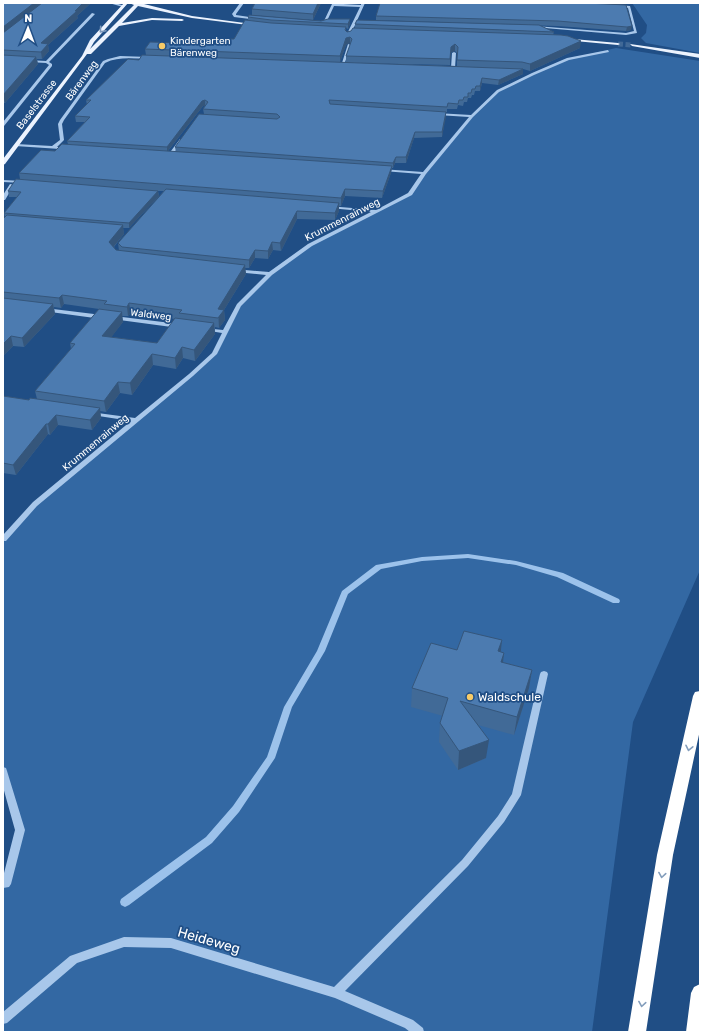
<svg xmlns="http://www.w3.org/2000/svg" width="703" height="1035" font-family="Rubik,sans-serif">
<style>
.green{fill:#3368a3}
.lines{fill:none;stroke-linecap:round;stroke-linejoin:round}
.stream{fill:#9cc2eb;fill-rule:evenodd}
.major-tunnel{stroke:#416997;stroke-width:5;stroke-dasharray:5 2.5;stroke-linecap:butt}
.minor{fill:#a8c7ea;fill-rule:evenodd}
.major{fill:#ecf3fe;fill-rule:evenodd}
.highway{fill:#fff;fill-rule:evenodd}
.wall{fill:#416a97;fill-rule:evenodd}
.shaded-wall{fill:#35567b}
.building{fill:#4c7bb0;stroke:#35567b}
.oneway{stroke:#7c98bb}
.oneway2{stroke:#849ebc}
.poi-dot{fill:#f7cb68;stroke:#204e85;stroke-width:1.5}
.labels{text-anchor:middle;stroke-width:3.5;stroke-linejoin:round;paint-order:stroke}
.far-poi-label{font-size:10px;fill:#fff;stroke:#204e85;text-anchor:start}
.far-street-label{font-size:10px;fill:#fff;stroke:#204e85}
.poi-label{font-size:12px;fill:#fff;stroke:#204e85;text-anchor:start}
.near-street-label{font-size:14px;fill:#fff;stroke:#204e85}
</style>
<rect width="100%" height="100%" fill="#204e85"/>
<path class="green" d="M632,3H700V53L646,43L641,38L646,33L647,25Z
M616,48L700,61V570L633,722L592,1032H3V887L20,830L3,771V539L35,504L214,354L239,305L270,274L310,245L410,194L472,116L498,91L568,59Z"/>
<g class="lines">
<path class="stream" d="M468,554L516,561L563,573L619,599L620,601L619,603H613L557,577L516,565L468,558L422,561L381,569L348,594L325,651L292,707L275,758L239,812L212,843L129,905L125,907L121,905L120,902L121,899L206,837L233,806L267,757L284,707L317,651L342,591L376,565L422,557Z"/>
<path class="major-tunnel" d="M618,44L632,45"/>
<path class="minor" d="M109,3H115L125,6L123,7Z
M240,3H244L236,14V15L256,18L257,20L234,17L232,14Z
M340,3H344L343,4L361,5V3H365L350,36L348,37L346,36L360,7L334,6L326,23L321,24L319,23L324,21L332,4H340Z
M616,5L630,6L637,33L626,35L533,27L535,26L626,33L634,31L628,8L617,7Z
M92,13L95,14L49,62L52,64V66L4,126H3V122L49,65L46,63L29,62L28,60L46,61Z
M348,44L351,45L344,65L341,66Z
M608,50L609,52L569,60L534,75L499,92L473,117L426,174L412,195L312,246L272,275L241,306L217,354L193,376L37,506L6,541H3V535L33,502L131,421L92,415L90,414L89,413L90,412L135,418L189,374L212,353L222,333L204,330V328L223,330L237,304L266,275L236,272L234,271V269L269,272L308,244L371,212L330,208L328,207V206L376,210L408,193L421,174L383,171L381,170V169L423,172L469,117L437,115L435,114L436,113L471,115L497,90L532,73L567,58Z
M454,52L456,53L455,68L453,69L451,68L452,53Z
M120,56L149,57L151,58L149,59C134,59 119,56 105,63L64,120L62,124L64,140L57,147H60V149L15,146V144H16L52,146L60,140L58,124L60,120L103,61L108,59Z
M180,139L183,140L172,156H168V155Z
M3,180L23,181L25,182L23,183L3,182Z
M10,184L14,185L5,200H3V195Z
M45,308L102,315L105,317L102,319L43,311L42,310Z
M114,316L179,324L182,326L179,328L112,319L111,318Z
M544,671L547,672L548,674L521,795L504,822L468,866L345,991L413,1020L423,1028L424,1032H410L405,1028L335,998L171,948L124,947L77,963L7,1023L3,1024V1012L70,956L124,937L171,938L334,987L462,860L498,816L512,794L540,674L541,672Z
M3,767L6,768L7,771L25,830L11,884L9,887L3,888V877L15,830L3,787Z"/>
<path class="major" d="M124,3H128L94,42L90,49L134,5L129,3H140L192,16L259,25L257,26L192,18L138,6L122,23L152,18L182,19L184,20L182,21L152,20L119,26L91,54H87L5,164L3,165V159L82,56L90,40Z
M562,38L618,43L620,44L618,45L564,40Z
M630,44L700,54V58L632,46Z"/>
<path class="highway" d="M700,691V730L673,855L646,1032H628L657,855L693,696L695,692Z
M700,984V1032H686L691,993L694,987Z"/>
</g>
<path class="wall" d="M3,3H91L77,16L78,18L48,45L49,51L42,59H37L38,64L5,103H3Z
M246,3H321L313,20L252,15V9L255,3Z
M626,5L631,30L626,31L557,26L376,20V16Z
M248,17L350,24L348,29L346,28V31L347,32L351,31L355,28V24L554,32L553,35L580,48L530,71L523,69V74L498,85L482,83L480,91H475L474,95H472L471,98H468L467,102H464L463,106L458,105L457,109H447V112H446L442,137L414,138L406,163H395L393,168H392L391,173L382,198L345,196L341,206H339V211L335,220L297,219L281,251L273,250L268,259L255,258L249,268H245L246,274L224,310L225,320L219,328L215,327V334L195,361L183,358L176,369L153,365L132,395L120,393L106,412L100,411L101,418L92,430L58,425L50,435L48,434L16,475L3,473V396L29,400L37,399L35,391L71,349L70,343L99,309L64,304L61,308L54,307L55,314L24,347L13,346L3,356V219L5,217L4,213L17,197H9L8,191L20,179L19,173L68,144L67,141L85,122H76L75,116L87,105L86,100L139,60L146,55L145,49L216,44L234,39L248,21ZM350,43L351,44L346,56V63L340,62L346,45ZM455,51L457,53V66L350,63L450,65V53ZM203,106H206L203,109L204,114L175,147L176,152L168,151ZM158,191H164L118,243L119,251L116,250L114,247L124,234L123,228H129L159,196ZM131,313L175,319L157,343L111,337L123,322L122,316H128Z
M457,650L501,652L503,662L532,670L529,688L514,735L478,725L486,758L458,770L439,742L440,723L443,716L411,707L412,688Z"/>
<path class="shaded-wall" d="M34,3H44L3,35V27Z
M83,3H91L77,16L78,18L48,45L49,51L42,59L41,52V43Z
M318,3H321L313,20V14Z
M350,19V24L348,29V24Z
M632,26L631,30L626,31L627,27Z
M350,37V43L346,45L340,62V56L346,38Z
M581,41L580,48L530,71V64Z
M455,44V51L450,53V65L451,47Z
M36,57L38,64L5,103L3,95Z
M523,69V74L498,85L499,80Z
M482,78V83L480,91V86Z
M205,100V106H203L167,152V147L202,101Z
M446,112V117L442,137V132Z
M415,132L414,138L406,163V157Z
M396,157L395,163L393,168V163Z
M392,166L391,173L382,198L383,191Z
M345,189V196L341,206V198Z
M158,191L159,196L129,228V223Z
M339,203V211L335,220V213Z
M297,211V219L281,251L280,243Z
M123,225L124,234L110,251L109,242Z
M272,242L273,250L268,259V251Z
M255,250V258L249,268V260Z
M245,265L246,274L224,310L225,320L219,328L218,309Z
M62,295L64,304L61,308L59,298Z
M129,303L131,313L128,316L127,307Z
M53,304L55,314L24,347L22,338Z
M122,312L123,322L104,347L102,336Z
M214,323L215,334L195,361L194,350Z
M11,336L13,346L3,356V344Z
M182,347L183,358L176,369L175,358Z
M152,354L153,365L132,395L130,383Z
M118,382L120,393L106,412L104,401Z
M100,408L101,418L92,430L90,420Z
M56,415L58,425L50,435L48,424Z
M46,424L48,434L16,475L13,465Z
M502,640L500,659L498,651Z
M504,653L502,672L501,662Z
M532,670L529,688L514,735L517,717Z
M489,740L486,758L458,770L459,751Z"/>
<path class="building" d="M3,3H34L3,27Z
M42,3H83L75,11H77L41,43L48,44L41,52L3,50V33Z
M255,3H318L313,14L252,9Z
M380,3H586L626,5L632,26L627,27L558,21L376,16Z
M249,15L321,21L328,19H350L348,24L271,20L248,17Z
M245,20L271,23L346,27L345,30L347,32L351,31L353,28L561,35L568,36L581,41L530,64L522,62L457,60L458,47L455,44L451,47L450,59L346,56L352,39L350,37L346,38L340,56L145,49L150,42L216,44L219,39H234Z
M357,20L539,25L554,32L355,24Z
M3,55L36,57L3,95Z
M142,55L523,69L499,80L482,78L480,86H476L475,89H472L471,93H468V97H464L463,100H459L458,104L448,103L447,107L329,100L330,104L446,112L442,132H415L406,157H396L393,163L175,147L199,114L277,119L280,117L277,114L203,109L208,102L205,100L202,101L167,147L67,141L90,117L75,116L91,100H86L128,59L139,60Z
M62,144L392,166L383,191L345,189L341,198L19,173L41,150L55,151Z
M16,179L158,191L129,223L4,213L21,192L8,191Z
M166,189L339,203L335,213L297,211L280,243L272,242L268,251L255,250L249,260L122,247L118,243Z
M7,215L123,225L109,242L116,250L245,265L218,309L224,310L218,318L179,313L182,310L129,303L127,307L104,304L107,301L62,295L59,298L3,292V219Z
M3,298L53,304L22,338L11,336L3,344Z
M99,309L122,312L102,336L157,343L175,318L214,323L194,350L182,347L175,358L152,354L130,383L118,382L104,401L35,391L75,344L70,343Z
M3,396L29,400L30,398L100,408L90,420L56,415L48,424H46L13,465L3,463Z
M464,631L502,640L498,651L504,653L501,662L532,670L517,717L460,701L489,740L459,751L440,723L448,698L412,688L431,643L457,650Z"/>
<defs><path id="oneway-chevron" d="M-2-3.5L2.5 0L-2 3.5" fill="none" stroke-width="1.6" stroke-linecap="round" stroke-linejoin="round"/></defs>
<use class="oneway" href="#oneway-chevron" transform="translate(102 30) rotate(131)"/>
<g class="oneway2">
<use href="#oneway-chevron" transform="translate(689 748) rotate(102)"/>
<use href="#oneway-chevron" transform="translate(662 875) rotate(99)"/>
<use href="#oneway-chevron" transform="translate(642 1004) rotate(99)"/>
</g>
<g class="poi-dot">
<circle cx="162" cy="46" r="4"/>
<circle cx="470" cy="697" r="4"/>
</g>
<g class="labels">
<g class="far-poi-label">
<text x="170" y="44">Kindergarten<tspan x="170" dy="12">Bärenweg</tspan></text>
</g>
<g class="far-street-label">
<text transform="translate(81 80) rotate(-54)" y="4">Bärenweg</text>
<text transform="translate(36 104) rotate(-53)" y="4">Baselstrasse</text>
<text transform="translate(342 219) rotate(-27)" y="4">Krummenrainweg</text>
<text transform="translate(151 314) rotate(7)" y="4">Waldweg</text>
<text transform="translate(95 442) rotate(-40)" y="4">Krummenrainweg</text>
</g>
<g class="poi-label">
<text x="478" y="701">Waldschule</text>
</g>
<g class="near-street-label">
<text transform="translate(209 940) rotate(16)" y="5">Heideweg</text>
</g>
</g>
<rect width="703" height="1035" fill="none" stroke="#ffffff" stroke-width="8"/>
<g transform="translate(28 28) rotate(1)" stroke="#204e85" stroke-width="3" paint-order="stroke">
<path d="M0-3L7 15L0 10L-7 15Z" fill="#ffffff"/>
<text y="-6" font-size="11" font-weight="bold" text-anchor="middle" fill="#ffffff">N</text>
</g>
</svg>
